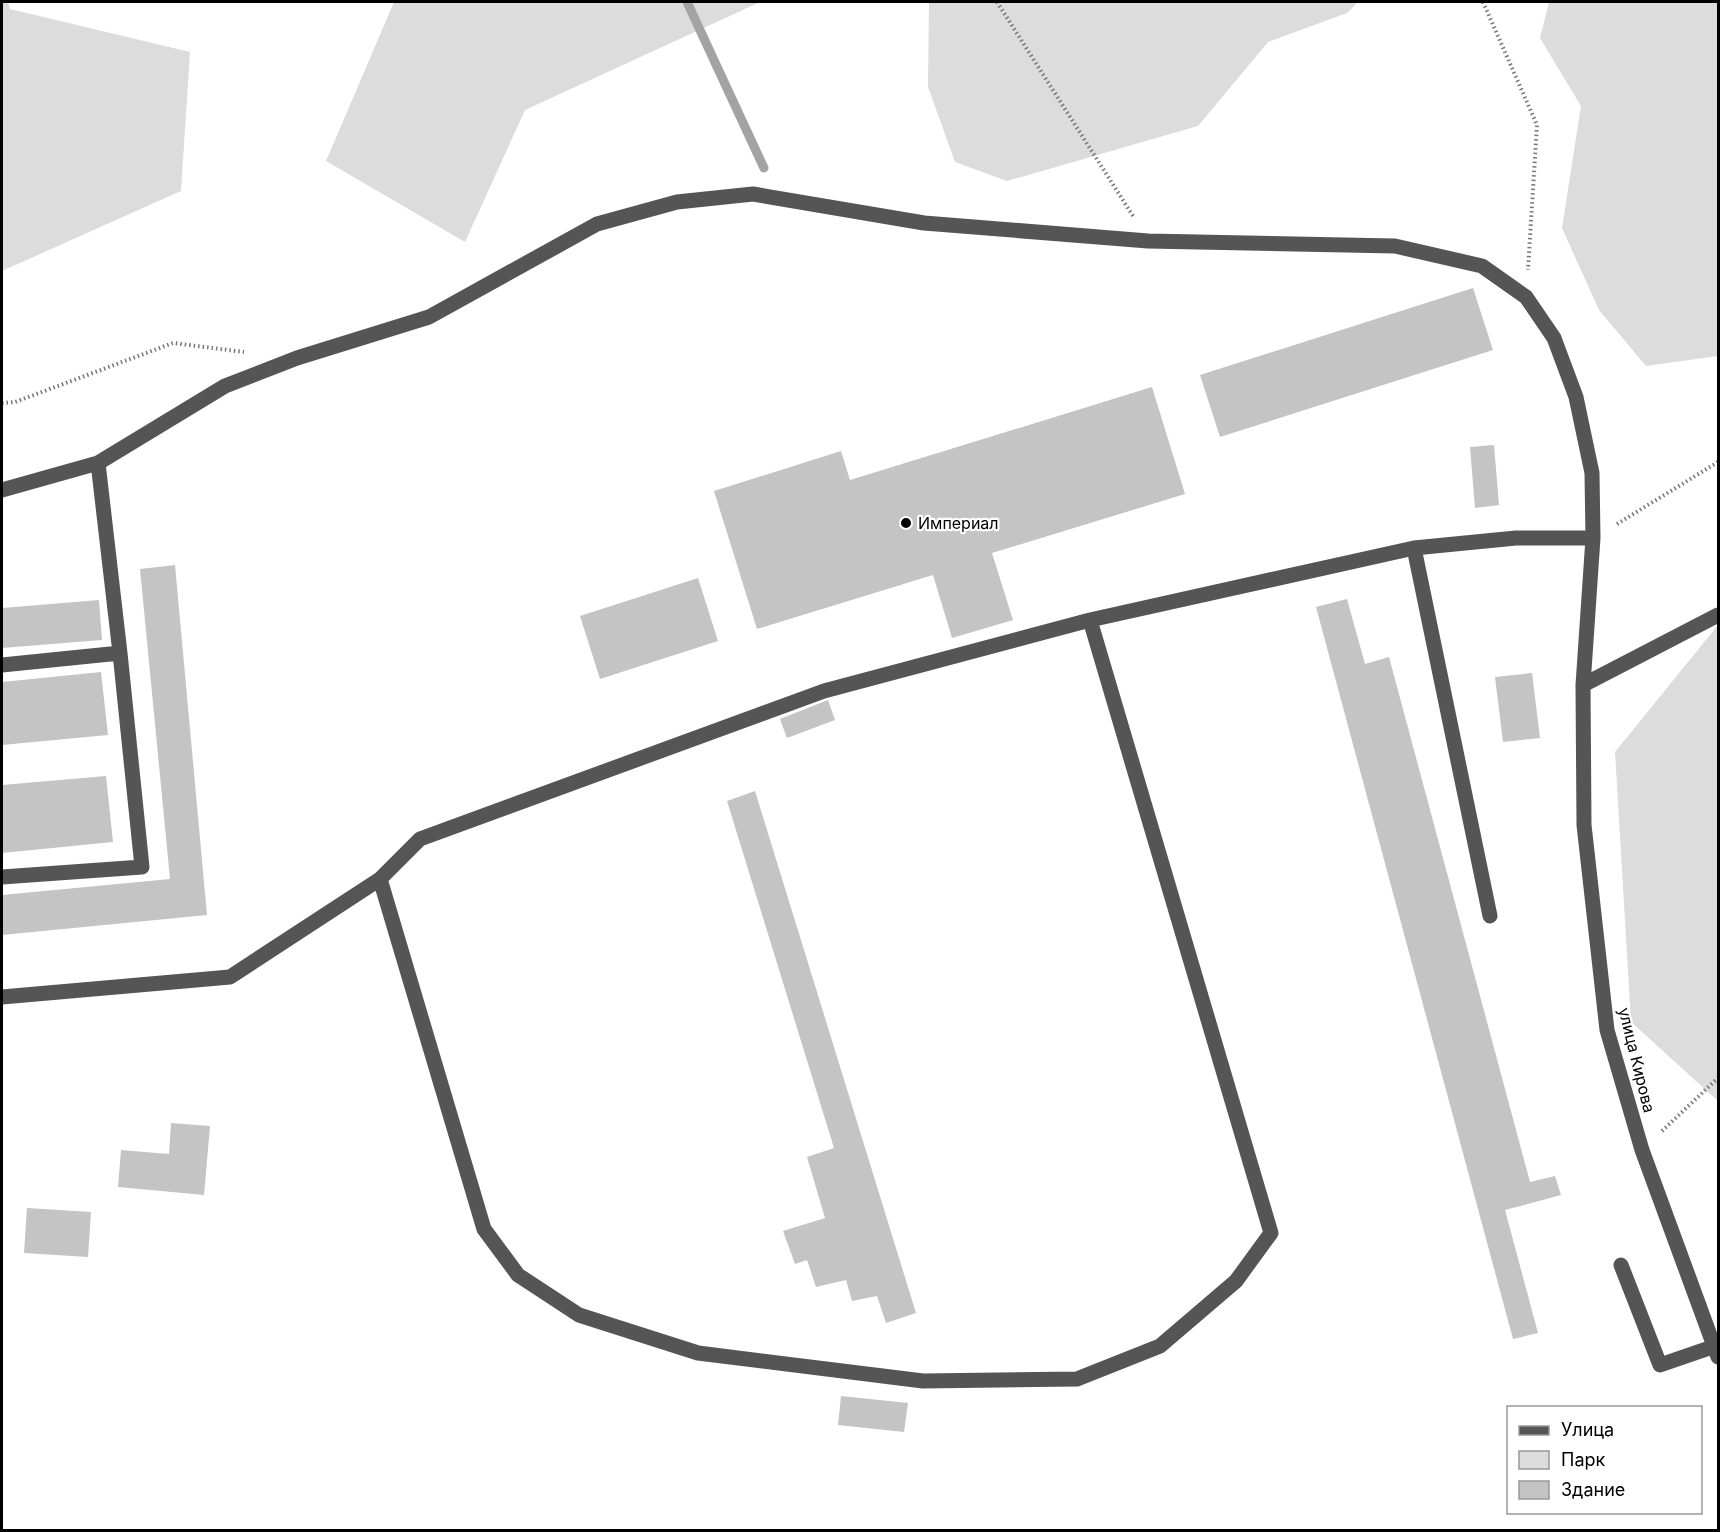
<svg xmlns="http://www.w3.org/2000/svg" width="1720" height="1532" font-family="Inter,sans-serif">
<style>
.green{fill:#dcdcdc}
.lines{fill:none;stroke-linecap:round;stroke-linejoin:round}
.stream{stroke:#a3a3a3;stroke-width:9}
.building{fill:#c4c4c4}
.path{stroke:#777;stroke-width:4;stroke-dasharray:1.5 3;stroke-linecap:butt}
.minor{stroke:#555;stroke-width:15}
.poi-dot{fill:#000;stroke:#fff;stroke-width:2}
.labels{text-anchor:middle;stroke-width:4.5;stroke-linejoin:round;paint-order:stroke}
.poi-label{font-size:16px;fill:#000;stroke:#fff;text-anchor:start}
.street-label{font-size:16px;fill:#000;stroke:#fff}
</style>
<rect width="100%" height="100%" fill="#fff"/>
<path class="green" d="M2,2H8L10,9L190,52L181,191L2,271Z
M394,2H758V3L525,110L465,242L326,161Z
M929,2H1358L1347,13L1268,42L1198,126L1007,181L955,162L928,87Z
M1549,2H1718V356L1646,366L1599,310L1562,228L1581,106L1540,38Z
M1718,625V1101L1631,1022L1615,752Z"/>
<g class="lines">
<path class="stream" d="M687,2L764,168"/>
</g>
<path class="building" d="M1473,288L1493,350L1220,437L1200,375Z
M1152,387L1185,494L992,553L1013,620L952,638L933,575L757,629L714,491L841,451L850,480Z
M1494,445L1499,505L1475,508L1470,447Z
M175,565L207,915L2,935V895L170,879L140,569Z
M698,578L718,641L600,679L580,616Z
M1347,599L1365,664L1389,657L1530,1182L1555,1176L1561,1195L1505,1210L1538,1333L1513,1339L1316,607Z
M99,600L102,640L2,648V608Z
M101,672L108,735L2,745V682Z
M1532,673L1540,738L1503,742L1495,677Z
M828,700L835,720L787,738L780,719Z
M106,776L113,842L2,853V785Z
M755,791L916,1313L886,1323L877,1296L852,1301L846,1280L816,1287L807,1260L795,1264L783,1231L825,1218L807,1157L834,1148L727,801Z
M171,1123L210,1126L204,1195L118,1187L121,1150L169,1154Z
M27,1208L91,1212L88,1257L24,1253Z
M841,1396L908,1403L904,1432L838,1425Z"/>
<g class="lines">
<path class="path" d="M997,2L1133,216
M1483,2L1537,125L1528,270
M2,403L15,402L173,343L244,352
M1617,524L1718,462
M1662,1131L1718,1078"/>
<path class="minor" d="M2,490L98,463L225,386L297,358L429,317L597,224L677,202L753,194L924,223L1148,241L1395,246L1482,266L1526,297L1554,338L1576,397L1592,473L1593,538L1583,685L1584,825L1607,1030L1642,1150L1718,1357
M1414,548L1490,916
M2,665L120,653
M1583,685L1718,615
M2,877L142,867L120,653L98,463
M380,879L484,1229L518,1275L579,1315L698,1353L923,1381L1077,1379L1160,1346L1236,1281L1271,1233L1090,620
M2,997L230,977L380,879L420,839L824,691L1090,620L1414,548L1516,538H1593
M1621,1265L1660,1365L1718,1345"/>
</g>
<circle class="poi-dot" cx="906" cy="523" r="6"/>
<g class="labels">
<g class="poi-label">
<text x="918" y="529">Империал</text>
</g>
<g class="street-label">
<text transform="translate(1637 1060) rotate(76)" y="6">улица Кирова</text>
</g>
</g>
<rect width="1720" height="1532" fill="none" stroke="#000000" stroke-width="6"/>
<rect x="1507" y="1406" width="195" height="108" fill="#ffffff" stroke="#999999" stroke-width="1.5"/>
<rect x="1519" y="1426" width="30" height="9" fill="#555555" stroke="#999999" stroke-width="1.5"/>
<text x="1561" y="1436" font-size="18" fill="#000000">Улица</text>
<rect x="1519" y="1451" width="30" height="18" fill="#dcdcdc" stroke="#999999" stroke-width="1.5"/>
<text x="1561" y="1466" font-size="18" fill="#000000">Парк</text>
<rect x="1519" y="1481" width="30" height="18" fill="#c4c4c4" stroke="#999999" stroke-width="1.5"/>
<text x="1561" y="1496" font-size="18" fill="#000000">Здание</text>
</svg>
